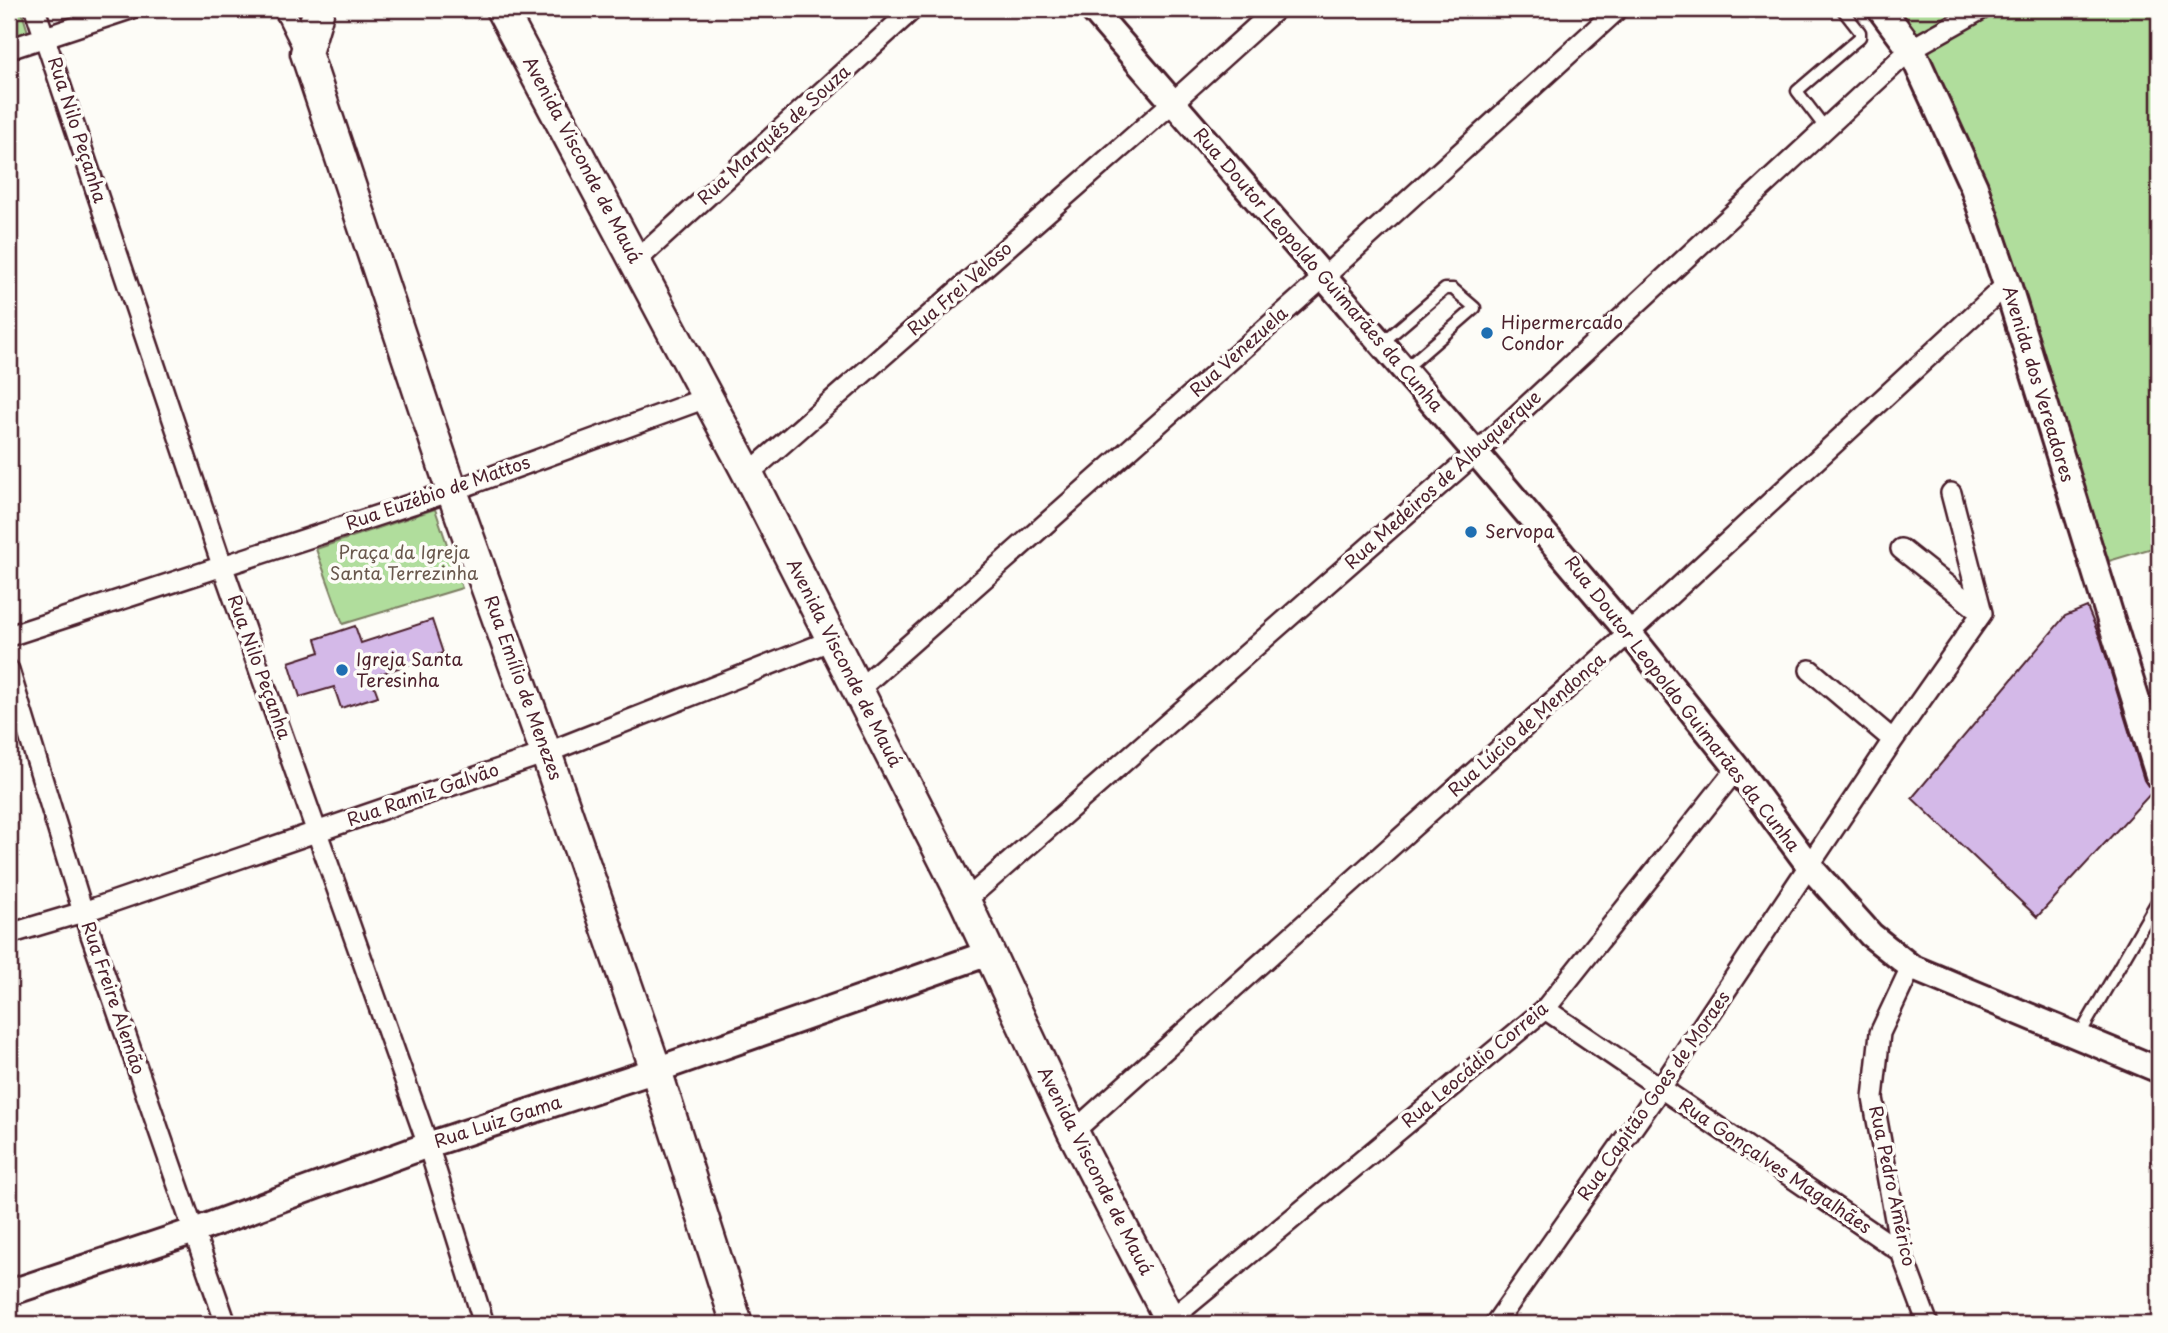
<svg xmlns="http://www.w3.org/2000/svg" width="2168" height="1333" font-family="'Playpen Sans',sans-serif">
<style>
.green{fill:#b0dd9c;stroke:#7d7e64;stroke-width:2}
.building{fill:#d4b9e8;stroke:#4a1f2b;stroke-width:2}
.lines{fill:none;stroke-linecap:round;stroke-linejoin:round}
.service-casing{stroke:#4a1f2b;stroke-width:15}
.minor-casing{stroke:#4a1f2b;stroke-width:24}
.tertiary-casing{stroke:#4a1f2b;stroke-width:30}
.secondary-casing{stroke:#4a1f2b;stroke-width:32}
.primary-casing{stroke:#4a1f2b;stroke-width:35}
.service{stroke:#fdfcf7;stroke-width:10}
.minor{stroke:#fdfcf7;stroke-width:19}
.tertiary{stroke:#fdfcf7;stroke-width:24}
.secondary{stroke:#fdfcf7;stroke-width:26}
.primary{stroke:#fdfcf7;stroke-width:30}
.poi-dot{fill:#1f6fb2;stroke:#fdfcf7;stroke-width:2.5}
.labels{text-anchor:middle;stroke-width:7;stroke-linejoin:round;paint-order:stroke}
.street-label{font-size:18px;fill:#4a1f2b;stroke:#fdfcf7}
.poi-label{font-size:18px;fill:#4a1f2b;stroke:#fdfcf7;text-anchor:start}
.park-label{font-size:18px;fill:#69584d;stroke:#fdfcf7}
</style>
<rect width="100%" height="100%" fill="#fdfcf7"/>
<filter id="ink" filterUnits="userSpaceOnUse"><feTurbulence type="fractalNoise" baseFrequency=".0143" numOctaves="2"/><feDisplacementMap in="SourceGraphic" scale="14" xChannelSelector="R" yChannelSelector="G"/><feConvolveMatrix kernelMatrix="1 2 1 2 8 2 1 2 1" color-interpolation-filters="sRGB"/></filter>
<g filter="url(#ink)">
<path class="green" d="M9,9H21L28,32L9,38Z
M1890,9H2159V546L2109,561L2011,281Z
M435,509L462,588L343,624L316,549Z"/>
<path class="building" d="M2087,607L2101,640L2144,780L2148,786L2154,790L2037,917L1912,798L2065,616Z
M432,620L443,653L371,677L378,696L341,708L334,687L300,697L289,662L320,652L316,639L355,626L361,643Z"/>
<g class="lines">
<defs>
<path id="service" d="M1826,129L1797,91L1860,37V32L1842,9
M1382,343L1445,289H1453L1475,308L1405,369
M2079,1036L2159,898"/>
<path id="minor" d="M35,9L222,565L428,1145L484,1324
M284,9L306,53
M9,49L130,9
M636,261L913,9
M748,474L1172,103L1276,9
M1901,549L1982,613
M9,636L452,491L706,398
M9,670L83,912L226,1324
M857,691L1324,277L1618,9
M1893,740L1982,613L1951,493
M965,901L1476,453L1911,49L1982,9
M9,934L83,912L546,753L832,640
M1911,967L1880,1033L1873,1098L1901,1252L1928,1324
M1545,1009L1901,1252
M1073,1132L1629,633L2007,284
M1170,1320L1545,1009L1737,768
M1495,1324L1660,1089L1893,740L1810,670"/>
<path id="tertiary" d="M1092,9L1476,453L1629,633L1737,768L1810,867L1871,935L1911,967L2159,1070
M9,1293L194,1231L428,1145L656,1070L989,953"/>
<path id="secondary" d="M1881,9L1911,49L1974,187L2007,284L2159,775"/>
<path id="primary" d="M319,9L306,53L452,491L546,753L656,1070L737,1324
M501,9L748,474L965,901L1073,1132L1172,1324"/>
</defs>
<use href="#service" class="service-casing"/>
<use href="#minor" class="minor-casing"/>
<use href="#tertiary" class="tertiary-casing"/>
<use href="#secondary" class="secondary-casing"/>
<use href="#primary" class="primary-casing"/>
<use href="#service" class="service"/>
<use href="#minor" class="minor"/>
<use href="#tertiary" class="tertiary"/>
<use href="#secondary" class="secondary"/>
<use href="#primary" class="primary"/>
</g>
</g>
<g class="poi-dot">
<circle cx="1487" cy="333" r="7"/>
<circle cx="1471" cy="532" r="7"/>
<circle cx="342" cy="670" r="7"/>
</g>
<g class="labels">
<g class="street-label">
<text transform="translate(77 130) rotate(72)" y="6">Rua Nilo Peçanha</text>
<text transform="translate(774 135) rotate(-42)" y="6">Rua Marquês de Souza</text>
<text transform="translate(582 160) rotate(62)" y="6">Avenida Visconde de Mauá</text>
<text transform="translate(1318 270) rotate(49)" y="6">Rua Doutor Leopoldo Guimarães da Cunha</text>
<text transform="translate(960 289) rotate(-41)" y="6">Rua Frei Veloso</text>
<text transform="translate(1239 352) rotate(-42)" y="6">Rua Venezuela</text>
<text transform="translate(2038 384) rotate(73)" y="6">Avenida dos Vereadores</text>
<text transform="translate(1443 480) rotate(-42)" y="6">Rua Medeiros de Albuquerque</text>
<text transform="translate(438 493) rotate(-19)" y="6">Rua Euzébio de Mattos</text>
<text transform="translate(844 663) rotate(63)" y="6">Avenida Visconde de Mauá</text>
<text transform="translate(259 667) rotate(70)" y="6">Rua Nilo Peçanha</text>
<text transform="translate(523 688) rotate(70)" y="6">Rua Emílio de Menezes</text>
<text transform="translate(1682 704) rotate(52)" y="6">Rua Doutor Leopoldo Guimarães da Cunha</text>
<text transform="translate(1527 725) rotate(-42)" y="6">Rua Lúcio de Mendonça</text>
<text transform="translate(423 795) rotate(-19)" y="6">Rua Ramiz Galvão</text>
<text transform="translate(113 998) rotate(71)" y="6">Rua Freire Alemão</text>
<text transform="translate(1475 1065) rotate(-40)" y="6">Rua Leocádio Correia</text>
<text transform="translate(1654 1096) rotate(-55)" y="6">Rua Capitão Goes de Moraes</text>
<text transform="translate(498 1122) rotate(-18)" y="6">Rua Luiz Gama</text>
<text transform="translate(1775 1166) rotate(34)" y="6">Rua Gonçalves Magalhães</text>
<text transform="translate(1095 1171) rotate(63)" y="6">Avenida Visconde de Mauá</text>
<text transform="translate(1892 1186) rotate(78)" y="6">Rua Pedro Américo</text>
</g>
<g class="poi-label">
<text x="1501" y="329">Hipermercado<tspan x="1501" dy="21">Condor</tspan></text>
<text x="1485" y="538">Servopa</text>
<text x="356" y="666">Igreja Santa<tspan x="356" dy="21">Teresinha</tspan></text>
</g>
<g class="park-label">
<text x="404" y="559">Praça da Igreja<tspan x="404" dy="21">Santa Terrezinha</tspan></text>
</g>
</g>
<rect width="2168" height="1333" fill="none" stroke="#fdfcf7" stroke-width="35"/>
<rect x="18" y="18" width="2133" height="1298" fill="none" stroke="#4a1f2b" stroke-width="2.5" filter="url(#ink)"/>
</svg>
